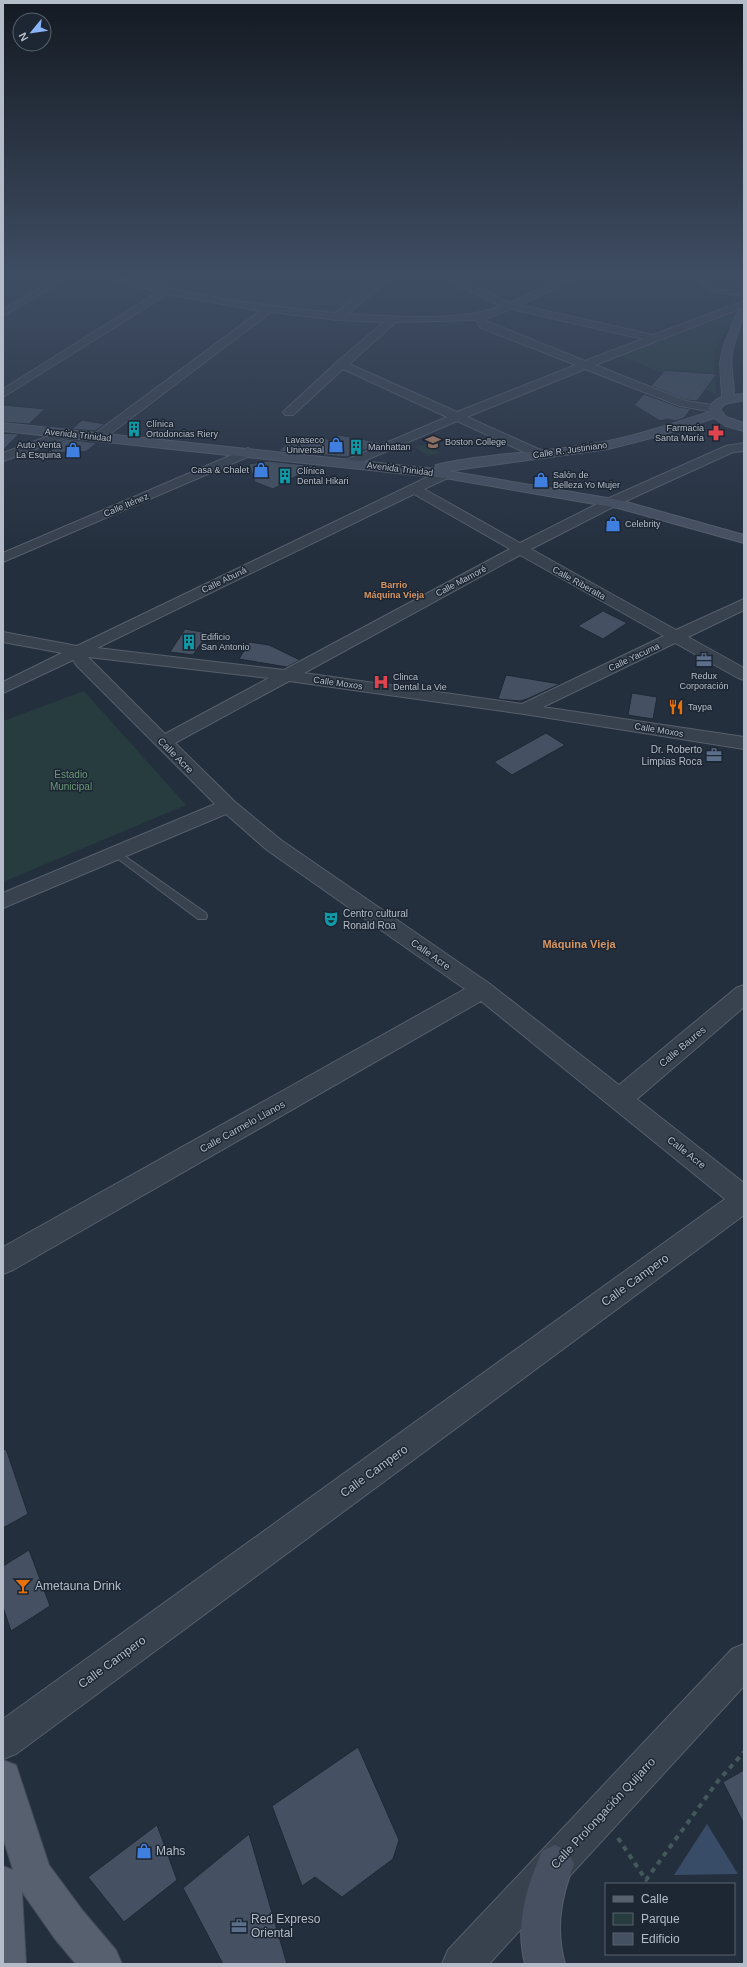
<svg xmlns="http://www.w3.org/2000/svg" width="747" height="1967" font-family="Helvetica,sans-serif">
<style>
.green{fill:#263c3f}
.water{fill:#394c67}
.building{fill:#455162;stroke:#1f2835}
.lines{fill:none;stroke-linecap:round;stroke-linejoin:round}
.lane-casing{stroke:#565f6c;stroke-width:2}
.street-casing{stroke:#565f6c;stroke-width:2}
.secondary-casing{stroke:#565f6c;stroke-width:2}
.primary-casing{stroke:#414a57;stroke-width:2}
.path{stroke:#44595c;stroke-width:4;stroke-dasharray:5 5;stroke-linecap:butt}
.lane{fill:#38414e;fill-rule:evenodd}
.street{fill:#38414e;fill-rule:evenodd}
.secondary{fill:#465061;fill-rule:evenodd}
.primary{fill:#56606e;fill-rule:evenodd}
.labels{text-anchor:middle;stroke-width:3;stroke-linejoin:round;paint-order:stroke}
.far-poi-label{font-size:9px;fill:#b4bcc9;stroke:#1d2633;text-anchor:start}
.far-street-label{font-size:9px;fill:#b4bcc9;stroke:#1d2633}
.far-neighbourhood-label{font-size:9px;font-weight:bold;fill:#d59563;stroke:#1d2633}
.poi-label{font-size:10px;fill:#b4bcc9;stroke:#1d2633;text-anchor:end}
.street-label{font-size:10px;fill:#b4bcc9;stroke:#1d2633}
.park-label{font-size:10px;fill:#6b9a76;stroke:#1d2633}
.neighbourhood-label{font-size:11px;font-weight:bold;fill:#d59563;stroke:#1d2633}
.near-street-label{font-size:12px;fill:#b4bcc9;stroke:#1d2633}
.near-poi-label{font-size:12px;fill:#b4bcc9;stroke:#1d2633;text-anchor:start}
</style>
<rect width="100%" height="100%" fill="#242f3e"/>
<path class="green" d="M220,277H384L338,313L275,306L200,293Z
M729,313L737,314L720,339L714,352L716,394L618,355Z
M428,444L440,453L428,456L415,447Z
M84,691L186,805L3,882V721Z"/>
<path class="water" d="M707,1824L738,1874L674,1875Z"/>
<path class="building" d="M665,370L717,374L697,401L686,400L651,386Z
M644,394L679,407L691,409L684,418L675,421L668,419L660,421L634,405Z
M3,405L45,409L29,424L3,422Z
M82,420L105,424L95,431L72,429Z
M3,433L19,434L3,450Z
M339,435L382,443L347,457L279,451L295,436L306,438L309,436L333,440Z
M67,439L97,443L85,452L75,451L43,455L56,443Z
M268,461L314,466L273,489L255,482L249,464Z
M603,611L627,623L603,639L578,626Z
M185,629L208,633L193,655L170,652Z
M249,642L269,645L300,660L287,667L239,659Z
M506,675L560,684L527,699L520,701L498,699Z
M632,693L657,697L653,719L628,715Z
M546,733L565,745L512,775L494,762Z
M6,1449L28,1514L3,1528V1450Z
M29,1550L50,1606L11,1631L3,1607V1566Z
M358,1747L399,1840L393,1859L342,1897L315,1877L302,1886L272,1806Z
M744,1770V1824L723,1782Z
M157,1825L177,1880L124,1922L88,1877Z
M249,1834L287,1964H223L183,1888Z"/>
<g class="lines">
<defs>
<path id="lane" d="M701,277H706L703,280C711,294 729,287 741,294L739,295C724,293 706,294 698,280Z
M116,850L206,913L207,916L206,919H198L113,855L111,853L113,851Z"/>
<path id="street" d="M59,277H70L3,316V309Z
M102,277C131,277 159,287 188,292C237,302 286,309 336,313L382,277H392L348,314C394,316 458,323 501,306L442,277H454L510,303L566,277H578L520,305L653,335L744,301V307L595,365L686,401L718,406L720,408L718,410L714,412L680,406L585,369L467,417L545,452L547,455L545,458H537L457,421L350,467L346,466L344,463L346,460L447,417L343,369L293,415H285L283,412L337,362L384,322L338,320L271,312L102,440H94L92,437L94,434L260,311L168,294L3,397V389L158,292ZM511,309L643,339L585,361L486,321L487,318ZM476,320L481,328L576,365L457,412L349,364L396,322Z
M65,430L71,434L69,437L3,461V453Z
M744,443V451L733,452L617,505L531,549L676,630L744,599V610L688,637L744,668V680L738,678L675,643L543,707L744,737V749L524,714L289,681L175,743L235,802L281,840L490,984L619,1085L736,988L744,985V1007L637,1099L744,1183V1215L16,1754L3,1759V1719L725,1199L481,1001L13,1270L3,1274V1247L465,989L267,850L226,814L3,908V893L215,804L77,666L73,660L3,693V682L62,653L3,642V632L77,646L440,471L445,470L451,474L450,477L424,489L520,543L607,499L726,446ZM414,494L510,549L284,670L97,648ZM520,555L664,636L522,704L304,673ZM88,657L269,678L165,734Z
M248,448L254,452L252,455L3,562V553Z
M744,1644V1686L489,1964H442L448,1950L732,1649Z"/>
<path id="secondary" d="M744,308C744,324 734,337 732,354C730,368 734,381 734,395L744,394V400L725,404L720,409L726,417L744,423V431L726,426L714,418L659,436L608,449L448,471L619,500L744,535V543L618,508L445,478L3,431V423L435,469L436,465C487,453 541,453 593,444C633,437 671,424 710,412L708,408C712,403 716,399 722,397L720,363L723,347L735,318L740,309Z
M555,1845L568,1851L574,1864C561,1897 555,1929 565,1964H525C515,1923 526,1889 542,1851Z"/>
<path id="primary" d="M3,1760L16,1765L49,1865L83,1911L116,1950L122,1964H76L55,1939L22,1892L26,1964H3V1866L13,1870L3,1838Z"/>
</defs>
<use href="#lane" class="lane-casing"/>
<use href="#street" class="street-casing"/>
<use href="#secondary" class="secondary-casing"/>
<use href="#primary" class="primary-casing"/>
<path class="path" d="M618,1838L646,1880L718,1781L744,1752"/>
<use href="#lane" class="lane"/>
<use href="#street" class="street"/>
<use href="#secondary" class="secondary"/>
<use href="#primary" class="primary"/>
</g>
<linearGradient id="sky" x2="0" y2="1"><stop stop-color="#141a22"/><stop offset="0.5" stop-color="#3f4d63"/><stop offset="1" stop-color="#3f4d63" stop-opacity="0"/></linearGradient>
<rect width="747" height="553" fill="url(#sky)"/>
<defs>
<symbol id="building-bare" viewBox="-9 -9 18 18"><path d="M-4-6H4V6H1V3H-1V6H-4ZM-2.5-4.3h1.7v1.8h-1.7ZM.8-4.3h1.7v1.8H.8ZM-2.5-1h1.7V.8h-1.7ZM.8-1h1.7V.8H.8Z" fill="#0f9aa8" stroke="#1d2633" stroke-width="2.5" paint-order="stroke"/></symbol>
<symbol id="pharmacy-bare" viewBox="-9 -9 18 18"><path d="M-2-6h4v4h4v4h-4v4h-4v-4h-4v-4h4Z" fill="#e0444e" stroke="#1d2633" stroke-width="2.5" paint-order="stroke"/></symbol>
<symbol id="school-bare" viewBox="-9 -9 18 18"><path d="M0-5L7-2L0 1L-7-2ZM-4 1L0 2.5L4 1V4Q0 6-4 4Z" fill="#8d6e63" stroke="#1d2633" stroke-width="2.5" paint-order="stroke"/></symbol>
<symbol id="shop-bare" viewBox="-9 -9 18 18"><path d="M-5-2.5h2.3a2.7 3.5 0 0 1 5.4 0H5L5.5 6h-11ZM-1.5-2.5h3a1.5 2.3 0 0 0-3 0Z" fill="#3f7fe0" stroke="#1d2633" stroke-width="2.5" paint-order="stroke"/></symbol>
<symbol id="office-bare" viewBox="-9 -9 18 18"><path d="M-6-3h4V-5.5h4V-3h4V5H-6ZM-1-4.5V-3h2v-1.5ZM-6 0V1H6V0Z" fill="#5c6f8a" stroke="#1d2633" stroke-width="2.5" paint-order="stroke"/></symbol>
<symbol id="hospital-bare" viewBox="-9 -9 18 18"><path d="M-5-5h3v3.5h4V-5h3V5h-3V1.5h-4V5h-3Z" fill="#e0444e" stroke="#1d2633" stroke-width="2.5" paint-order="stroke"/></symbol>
<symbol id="restaurant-bare" viewBox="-9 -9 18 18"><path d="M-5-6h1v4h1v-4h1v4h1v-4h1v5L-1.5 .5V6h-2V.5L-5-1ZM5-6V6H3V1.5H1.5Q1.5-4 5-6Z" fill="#e8710a" stroke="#1d2633" stroke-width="2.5" paint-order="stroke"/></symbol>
<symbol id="theatre-bare" viewBox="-9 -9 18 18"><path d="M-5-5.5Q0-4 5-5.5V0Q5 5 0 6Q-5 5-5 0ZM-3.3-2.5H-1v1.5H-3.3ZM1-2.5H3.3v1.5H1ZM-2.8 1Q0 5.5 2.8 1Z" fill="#0f9aa8" stroke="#1d2633" stroke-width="2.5" paint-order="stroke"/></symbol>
<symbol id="bar-bare" viewBox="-9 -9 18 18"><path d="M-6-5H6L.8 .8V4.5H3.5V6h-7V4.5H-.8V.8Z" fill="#e8710a" stroke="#1d2633" stroke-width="2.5" paint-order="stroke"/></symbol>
</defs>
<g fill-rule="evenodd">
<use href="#building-bare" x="123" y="418" width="22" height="22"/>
<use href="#pharmacy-bare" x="705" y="422" width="22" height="22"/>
<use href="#school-bare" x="422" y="431" width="22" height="22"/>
<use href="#shop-bare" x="325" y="434" width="22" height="22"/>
<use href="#building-bare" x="345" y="436" width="22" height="22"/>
<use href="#shop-bare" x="62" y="439" width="22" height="22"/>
<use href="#shop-bare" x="250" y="459" width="22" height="22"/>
<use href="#building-bare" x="274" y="465" width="22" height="22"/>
<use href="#shop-bare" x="530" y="469" width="22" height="22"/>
<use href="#shop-bare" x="602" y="513" width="22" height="22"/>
<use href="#building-bare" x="178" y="631" width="22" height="22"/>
<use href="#office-bare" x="693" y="649" width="22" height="22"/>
<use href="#hospital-bare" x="370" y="671" width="22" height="22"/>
<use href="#restaurant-bare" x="665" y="696" width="22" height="22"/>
<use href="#office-bare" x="703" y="744" width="22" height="22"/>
<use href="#theatre-bare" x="320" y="908" width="22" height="22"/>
<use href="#bar-bare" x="12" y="1575" width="22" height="22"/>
<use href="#shop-bare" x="133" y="1840" width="22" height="22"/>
<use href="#office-bare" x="228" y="1915" width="22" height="22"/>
</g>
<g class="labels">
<g class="far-poi-label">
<text x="146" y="427">Clínica<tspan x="146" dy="10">Ortodoncias Riery</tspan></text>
<text x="704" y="431" text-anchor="end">Farmacia<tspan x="704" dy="10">Santa María</tspan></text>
<text x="324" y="443" text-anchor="end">Lavaseco<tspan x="324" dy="10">Universal</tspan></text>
<text x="445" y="445">Boston College</text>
<text x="61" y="448" text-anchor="end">Auto Venta<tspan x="61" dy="10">La Esquina</tspan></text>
<text x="368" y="450">Manhattan</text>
<text x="249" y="473" text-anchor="end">Casa &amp; Chalet</text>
<text x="297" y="474">Clínica<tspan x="297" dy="10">Dental Hikari</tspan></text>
<text x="553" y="478">Salón de<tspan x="553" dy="10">Belleza Yo Mujer</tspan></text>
<text x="625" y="527">Celebrity</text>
<text x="201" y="640">Edificio<tspan x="201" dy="10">San Antonio</tspan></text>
<text x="704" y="679" text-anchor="middle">Redux<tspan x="704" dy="10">Corporación</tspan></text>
<text x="393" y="680">Clinca<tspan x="393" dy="10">Dental La Vie</tspan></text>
<text x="688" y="710">Taypa</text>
</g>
<g class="far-street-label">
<text transform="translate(78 435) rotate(6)" y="3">Avenida Trinidad</text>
<text transform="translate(570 450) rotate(-8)" y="3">Calle R. Justiniano</text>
<text transform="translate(400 469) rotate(7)" y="3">Avenida Trinidad</text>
<text transform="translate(126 505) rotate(-23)" y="3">Calle Iténez</text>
<text transform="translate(224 580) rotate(-26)" y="3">Calle Abuná</text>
<text transform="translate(461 581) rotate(-28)" y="3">Calle Mamoré</text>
<text transform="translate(579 583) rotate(29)" y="3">Calle Riberalta</text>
<text transform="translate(634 657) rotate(-25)" y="3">Calle Yacuma</text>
<text transform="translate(338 683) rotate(8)" y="3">Calle Moxos</text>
<text transform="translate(659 730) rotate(9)" y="3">Calle Moxos</text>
</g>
<g class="far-neighbourhood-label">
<text x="394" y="588">Barrio<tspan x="394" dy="10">Máquina Vieja</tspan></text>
</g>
<g class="poi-label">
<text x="702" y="753">Dr. Roberto<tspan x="702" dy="12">Limpias Roca</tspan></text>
<text x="343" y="917" text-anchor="start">Centro cultural<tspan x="343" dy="12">Ronald Roa</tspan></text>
</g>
<g class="street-label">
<text transform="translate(176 755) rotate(45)" y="4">Calle Acre</text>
<text transform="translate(431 954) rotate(35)" y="4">Calle Acre</text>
<text transform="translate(682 1046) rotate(-40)" y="4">Calle Baures</text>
<text transform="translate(242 1126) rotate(-29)" y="4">Calle Carmelo Llanos</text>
<text transform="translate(687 1152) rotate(38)" y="4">Calle Acre</text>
</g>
<g class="park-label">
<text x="71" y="778">Estadio<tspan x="71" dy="12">Municipal</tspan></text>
</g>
<g class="neighbourhood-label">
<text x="579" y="948">Máquina Vieja</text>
</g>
<g class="near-street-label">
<text transform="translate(635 1280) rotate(-36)" y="4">Calle Campero</text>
<text transform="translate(374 1471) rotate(-36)" y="4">Calle Campero</text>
<text transform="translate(112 1662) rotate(-36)" y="4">Calle Campero</text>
<text transform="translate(603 1813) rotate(-47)" y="4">Calle Prolongación Quijarro</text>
</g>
<g class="near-poi-label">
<text x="35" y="1590">Ametauna Drink</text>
<text x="156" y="1855">Mahs</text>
<text x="251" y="1923">Red Expreso<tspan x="251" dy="14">Oriental</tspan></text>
</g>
</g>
<rect width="747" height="1967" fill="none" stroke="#b4bcc9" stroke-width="8"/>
<rect x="605" y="1883" width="130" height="72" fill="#1d2633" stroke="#59626f"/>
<rect x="613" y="1896" width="20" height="6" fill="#56606e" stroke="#59626f"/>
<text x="641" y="1903" font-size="12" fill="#b4bcc9">Calle</text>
<rect x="613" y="1913" width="20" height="12" fill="#263c3f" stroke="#59626f"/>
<text x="641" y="1923" font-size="12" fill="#b4bcc9">Parque</text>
<rect x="613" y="1933" width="20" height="12" fill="#455162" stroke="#59626f"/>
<text x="641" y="1943" font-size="12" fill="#b4bcc9">Edificio</text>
<g transform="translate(32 32) rotate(241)"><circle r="19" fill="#1d2633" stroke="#59626f"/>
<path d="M0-3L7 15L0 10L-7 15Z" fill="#8ab4f8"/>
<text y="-6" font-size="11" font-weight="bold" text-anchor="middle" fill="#b4bcc9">N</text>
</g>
</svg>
